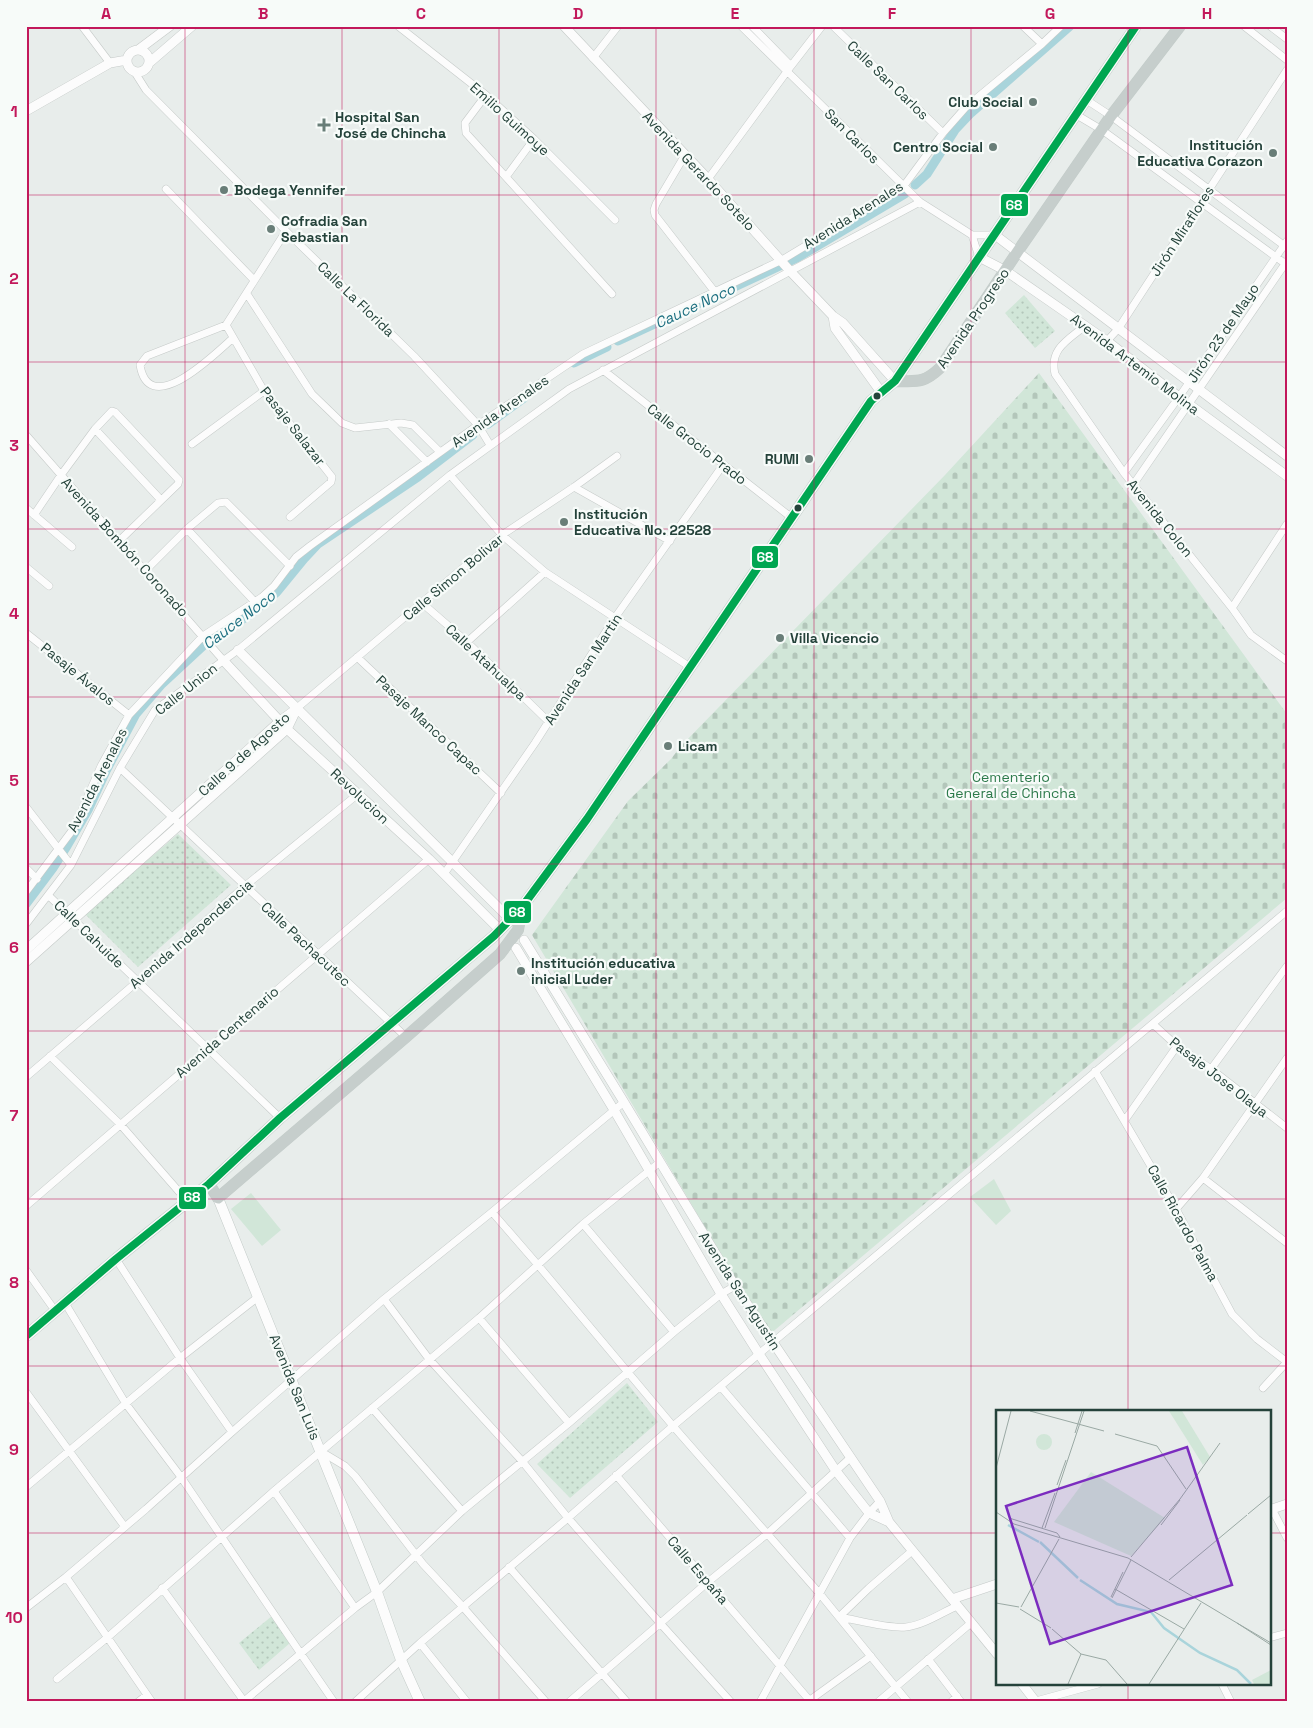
<svg xmlns="http://www.w3.org/2000/svg" width="1313" height="1728" font-family="'Space Grotesk',sans-serif">
<style>
.grass{fill:#d1e6d8}
.cemetery{fill:url(#cemetery-stones)}
.park{fill:url(#park-dots)}
.lines{fill:none;stroke-linecap:round;stroke-linejoin:round}
.canal{stroke:#a9d4db;stroke-width:9}
.minor-casing{stroke:#c5cac8;stroke-width:8}
.tertiary-casing{stroke:#c5cac8;stroke-width:10}
.secondary-casing{stroke:#c3cbc8;stroke-width:11}
.trunk-casing{stroke:#c3ccc9;stroke-width:12}
.minor{stroke:#fcfcfc;stroke-width:7}
.tertiary{stroke:#fcfcfc;stroke-width:9}
.secondary{stroke:#fcfcfc;stroke-width:10}
.trunk{stroke:#c6cecc;stroke-width:11}
.bus-1-casing{stroke:#f7fbf9;stroke-width:11}
.bus-1{stroke:#00a651;stroke-width:8}
.grid{fill:none;stroke:#c2185b;stroke-width:1;stroke-opacity:0.55}
.poi-dot{fill:#697e78;stroke:#f7fbf9;stroke-width:2}
.bus-dot{fill:#24423a;stroke:#f7fbf9;stroke-width:2}
.labels{text-anchor:middle;stroke-width:4.5;stroke-linejoin:round;paint-order:stroke}
.street-label{font-size:14px;fill:#24423a;stroke:#f7fbf9}
.poi-label{font-size:14px;font-weight:bold;fill:#24423a;stroke:#f7fbf9;text-anchor:start}
.park-label{font-size:14px;fill:#2d7a4b;stroke:#f7fbf9}
.water-label{font-size:15px;font-style:italic;fill:#1c6f80;stroke:#f7fbf9}
.inset-river{fill:none;stroke:#a9d4db;stroke-width:2.5}
.inset-road{fill:none;stroke:#9aa9a4;stroke-width:1}
.view{fill:#7b2cbf;fill-opacity:0.15;stroke:#7b2cbf;stroke-width:2.5}
.inset-edge{fill:none;stroke:#24423a;stroke-width:2.5}
.line-badge{stroke:#f7fbf9;stroke-width:2}
.badge-label{font-size:14px;text-anchor:middle;font-weight:bold;fill:#fff}
.neatline{fill:none;stroke:#c2185b;stroke-width:2}
.grid-label{font-size:16px;text-anchor:middle;font-weight:bold;fill:#c2185b}
</style>
<defs>
<pattern id="cemetery-stones" width="16" height="16" patternUnits="userSpaceOnUse" patternTransform="scale(1.25)"><rect width="16" height="16" fill="#d1e6d8"/><path d="M2 7V4a2 2 0 0 1 4 0v3zM10 15v-3a2 2 0 0 1 4 0v3z" fill="#b3c6ba"/></pattern>
<pattern id="park-dots" width="8" height="8" patternUnits="userSpaceOnUse" patternTransform="scale(1.25)"><rect width="8" height="8" fill="#d1e6d8"/><path d="M2 2h.1M6 6h.1" fill="none" stroke="#b3c6ba" stroke-width="1.8" stroke-linecap="round"/></pattern>
</defs>
<rect width="100%" height="100%" fill="#e8edeb"/>
<path class="grass" d="M994,1179L1011,1211L996,1225L970,1197Z
M251,1193L281,1230L262,1246L231,1209Z"/>
<path class="cemetery" d="M1039,373L1287,714V898L769,1335L532,935L628,801L671,759L681,746L945,475Z"/>
<path class="park" d="M1024,295L1055,331L1035,348L1005,313Z
M178,834L231,885L138,967L85,914Z
M627,1383L658,1422L570,1498L537,1464Z
M272,1616L290,1643L259,1670L239,1643Z"/>
<g class="lines">
<path class="canal" d="M915,185L927,174L955,130L971,113L1070,26
M618,341L797,258L905,194
M574,363L607,347
M488,424L524,398
M26,904L53,868L67,846L88,810L106,771L136,714L161,685L215,635L248,616L277,592L304,559L318,544L418,477L473,435"/>
<defs>
<path id="minor" d="M82,26L110,63
M398,26L486,95L534,139L615,220
M741,26L920,202L972,235H995
M752,26L791,66
M833,26L943,133
M1023,26L1042,44
M1244,26L1287,60
M1270,26L1287,39
M593,58L618,26
M134,71L146,90L290,235L414,356L478,425L490,445
M486,95L465,123L466,133L612,294
M1085,99L1111,116L1286,247
M1075,114L1102,130L1287,265
M685,155L656,204L654,210L655,215L715,292
M506,177L534,139
M708,179L791,66L822,26
M166,189L254,280
M972,235L979,257
M247,294L312,394L342,423L355,428L401,423L413,425L440,452
M226,325L264,391L332,477L331,482L290,517
M1085,326C1068,340 1049,349 1055,374L1124,473L1232,608L1251,635L1287,661
M233,338C215,354 149,420 140,365L147,356L226,325L286,231
M1107,341L1118,329L1287,70
M603,370L792,518
M389,424L427,462
M95,429L161,500
M26,435L223,660
M192,444L264,391
M1124,473L1179,397L1287,241
M450,475L502,535L545,572L690,667
M1133,485L1287,261
M574,487L670,541
M26,508L72,547
M34,515L61,475L95,429L112,411L115,412L179,480L178,484L118,542
M187,529L255,602
M26,567L49,586
M145,571L187,529L218,503L226,502L290,566
M422,603L467,642L549,722
M1232,608L1287,524
M26,633L129,715
M467,642L545,572
M357,657L501,793
M297,708L502,535L574,487L617,456
M120,768L406,1037
M26,807L71,865
M26,868L37,879
M444,874L535,743L614,619L723,465
M26,892L74,828L101,766L129,715L203,636L262,597L274,586L296,557L310,546L478,425L583,354L782,260L903,187L943,133L966,107L1042,44L1061,26
M49,896L280,1118
M26,924L71,865L120,768L155,710L238,650L450,475L569,389L920,202
M1153,1024L1177,1046L1211,1069L1287,1128
M50,1056L120,1124L188,1202
M1211,1069L1287,966
M1095,1071L1176,1209L1232,1314L1257,1339L1287,1362
M26,1077L138,981L245,886L358,794
M1125,1120L1177,1046
M1203,1178L1287,1243
M26,1206L429,859
M1176,1209L1203,1178L1287,1058
M492,1212L538,1265L673,1426L820,1594L908,1702
M583,1224L674,1332
M116,1259L180,1358L232,1432
M26,1270L56,1312
M384,1299L429,1359L522,1461L568,1518L660,1623L731,1702
M65,1303L126,1404L181,1477L301,1654L334,1702
M479,1318L569,1423
M721,1387L850,1538
M1263,1388L1287,1362
M26,1392L125,1527
M372,1408L462,1511
M320,1451L345,1466L355,1476L423,1564L463,1607L546,1702
M616,1475L811,1702
M26,1487L180,1358L258,1297
M274,1491L355,1608
M1272,1509L1287,1538
M912,1551L869,1588L839,1617C858,1620 888,1629 906,1627C924,1625 941,1613 957,1606
M509,1567L627,1702
M162,1588L244,1701
M26,1608L66,1577
M1269,1638L1287,1633
M420,1643L467,1702
M928,1659L961,1702
M57,1679L108,1637L274,1491L479,1318L583,1224L660,1162
M1222,1684L1231,1702
M810,1700L871,1656
M1036,1701L1098,1684
M138,1702L147,1695
M152,1702L66,1577L146,1509L232,1432L384,1299L492,1212L624,1102
M243,1702L355,1608L377,1592L462,1511L569,1423L674,1332L721,1294L735,1286
M355,1702L420,1643L568,1518L673,1426L1287,911
M569,1702L708,1582L767,1534L850,1458
M760,1702L850,1538L869,1513L880,1501
M878,1702L971,1623
M951,1702L957,1696"/>
<path id="tertiary" d="M564,26L708,179L791,272L833,316L843,323L895,381
M138,50L170,26
M127 61a11 11 0 1 1 22 0a11 11 0 1 1-22 0Z
M149,63L192,26
M26,111L110,63L127,60
M995,235L1287,456
M979,257L1006,271L1107,341L1179,397L1287,476
M833,316L835,328L881,392
M238,650L510,919
M223,660L287,729L429,859L500,930
M524,940L622,1099L735,1286L880,1501L889,1522L997,1654
M516,948L614,1110L721,1294L759,1354L836,1471L869,1513L889,1522
M26,950L280,721L295,710
M26,962L287,729L297,708
M1269,1510L1287,1504
M952,1599L997,1584
M1022,1684L1036,1702"/>
<path id="secondary" d="M218,1198L377,1592L401,1660L420,1702"/>
<path id="trunk" d="M895,381C917,381 923,384 940,368L1018,251L1111,116L1180,26
M209,1184L218,1198L406,1037L500,954L518,930L522,907
M26,1336L116,1259L209,1184L280,1118L494,936L522,907L587,819L871,401L895,381L1136,26"/>
</defs>
<use href="#minor" class="minor-casing"/>
<use href="#tertiary" class="tertiary-casing"/>
<use href="#secondary" class="secondary-casing"/>
<use href="#trunk" class="trunk-casing"/>
<use href="#minor" class="minor"/>
<use href="#tertiary" class="tertiary"/>
<use href="#secondary" class="secondary"/>
<use href="#trunk" class="trunk"/>
<defs>
<path id="bus-1" d="M26,1336L116,1259L209,1184L280,1118L494,936L522,907L587,819L871,401L895,381L1136,26"/>
</defs>
<use href="#bus-1" class="bus-1-casing"/>
<use href="#bus-1" class="bus-1"/>
</g>
<path class="grid" d="M185,26V1702M342,26V1702M499,26V1702M656,26V1702M814,26V1702M971,26V1702M1128,26V1412M26,195H1287M26,362H1287M26,529H1287M26,697H1287M26,864H1287M26,1031H1287M26,1199H1287M26,1366H1287M26,1533H997M1269,1533H1287M1128,1684V1702"/>
<g class="poi-dot">
<circle cx="1033" cy="102" r="5"/>
<path d="M321.5 117.5h5v5h5v5h-5v5h-5v-5h-5v-5h5z"/>
<circle cx="993" cy="147" r="5"/>
<circle cx="1273" cy="153" r="5"/>
<circle cx="224" cy="190" r="5"/>
<circle cx="271" cy="229" r="5"/>
<circle cx="809" cy="459" r="5"/>
<circle cx="564" cy="522" r="5"/>
<circle cx="780" cy="638" r="5"/>
<circle cx="668" cy="746" r="5"/>
<circle cx="521" cy="971" r="5"/>
</g>
<g class="bus-dot">
<circle cx="877" cy="396" r="4.5"/>
<circle cx="798" cy="508" r="4.5"/>
</g>
<g class="labels">
<g class="street-label">
<text transform="translate(888 80) rotate(44)" y="5">Calle San Carlos</text>
<text transform="translate(510 119) rotate(42)" y="5">Emilio Guimoye</text>
<text transform="translate(852 136) rotate(45)" y="5">San Carlos</text>
<text transform="translate(699 171) rotate(47)" y="5">Avenida Gerardo Sotelo</text>
<text transform="translate(853 215) rotate(-32)" y="5">Avenida Arenales</text>
<text transform="translate(1182 231) rotate(-57)" y="5">Jirón Miraflores</text>
<text transform="translate(356 299) rotate(44)" y="5">Calle La Florida</text>
<text transform="translate(973 318) rotate(-56)" y="5">Avenida Progreso</text>
<text transform="translate(1223 333) rotate(-56)" y="5">Jirón 23 de Mayo</text>
<text transform="translate(1135 364) rotate(37)" y="5">Avenida Artemio Molina</text>
<text transform="translate(500 411) rotate(-35)" y="5">Avenida Arenales</text>
<text transform="translate(293 426) rotate(52)" y="5">Pasaje Salazar</text>
<text transform="translate(697 444) rotate(38)" y="5">Calle Grocio Prado</text>
<text transform="translate(1160 518) rotate(51)" y="5">Avenida Colon</text>
<text transform="translate(125 547) rotate(48)" y="5">Avenida Bombón Coronado</text>
<text transform="translate(453 577) rotate(-40)" y="5">Calle Simon Bolivar</text>
<text transform="translate(486 662) rotate(43)" y="5">Calle Atahualpa</text>
<text transform="translate(583 669) rotate(-57)" y="5">Avenida San Martin</text>
<text transform="translate(78 674) rotate(39)" y="5">Pasaje Ávalos</text>
<text transform="translate(186 689) rotate(-38)" y="5">Calle Union</text>
<text transform="translate(429 725) rotate(43)" y="5">Pasaje Manco Capac</text>
<text transform="translate(244 754) rotate(-42)" y="5">Calle 9 de Agosto</text>
<text transform="translate(97 780) rotate(-63)" y="5">Avenida Arenales</text>
<text transform="translate(360 796) rotate(43)" y="5">Revolucion</text>
<text transform="translate(89 934) rotate(44)" y="5">Calle Cahuide</text>
<text transform="translate(191 934) rotate(-41)" y="5">Avenida Independencia</text>
<text transform="translate(306 944) rotate(43)" y="5">Calle Pachacutec</text>
<text transform="translate(227 1032) rotate(-41)" y="5">Avenida Centenario</text>
<text transform="translate(1219 1077) rotate(38)" y="5">Pasaje Jose Olaya</text>
<text transform="translate(1183 1223) rotate(61)" y="5">Calle Ricardo Palma</text>
<text transform="translate(740 1291) rotate(57)" y="5">Avenida San Agustin</text>
<text transform="translate(295 1387) rotate(68)" y="5">Avenida San Luis</text>
<text transform="translate(698 1570) rotate(49)" y="5">Calle España</text>
</g>
<g class="poi-label">
<text x="1023" y="107" text-anchor="end">Club Social</text>
<text x="335" y="122">Hospital San<tspan x="335" dy="16">José de Chincha</tspan></text>
<text x="1263" y="150" text-anchor="end">Institución<tspan x="1263" dy="16">Educativa Corazon</tspan></text>
<text x="983" y="152" text-anchor="end">Centro Social</text>
<text x="234" y="195">Bodega Yennifer</text>
<text x="281" y="226">Cofradia San<tspan x="281" dy="16">Sebastian</tspan></text>
<text x="799" y="464" text-anchor="end">RUMI</text>
<text x="574" y="519">Institución<tspan x="574" dy="16">Educativa No. 22528</tspan></text>
<text x="790" y="643">Villa Vicencio</text>
<text x="678" y="751">Licam</text>
<text x="531" y="968">Institución educativa<tspan x="531" dy="16">inicial Luder</tspan></text>
</g>
<g class="park-label">
<text x="1011" y="782">Cementerio<tspan x="1011" dy="16">General de Chincha</tspan></text>
</g>
<g class="water-label">
<text transform="translate(695 306) rotate(-25)" y="5">Cauce Noco</text>
<text transform="translate(239 620) rotate(-37)" y="5">Cauce Noco</text>
</g>
</g>
<g transform="translate(996 1410)">
<rect width="275" height="275" fill="#e8edeb"/>
<path d="M173,1H186L214,47L207,55Z" fill="#d1e6d8"/>
<path d="M95,62L169,108L135,146L58,112Z" fill="#d1e6d8"/>
<path d="M40 32a8 8 0 1 1 16 0a8 8 0 1 1-16 0ZM275,260V274H258L256,270Z" fill="#d1e6d8"/>
<path class="inset-river" d="M12,115L43,132M44,132L82,168M84,170L121,194L155,202L168,218L204,243L241,260L255,274"/>
<path class="inset-road" d="M34,1L108,21M79,23L86,1M119,24L161,36L190,79M0,58L15,1M61,75L70,50M0,102L18,114L132,148L241,213M252,104L275,85M13,108L61,123L64,127M165,115L184,90M46,118L59,83M49,118L88,1M135,147L184,89L224,33M173,170L251,105M119,179L188,219M115,187L127,162M116,188L135,150M0,193L23,197M25,197L63,129M24,199L55,218M56,219L85,244L110,250L131,274M275,233L241,213L275,235M72,274L85,244M153,274L205,193"/>
<path class="view" d="M191,37L236,175L54,234L10,96Z"/>
<rect width="275" height="275" class="inset-edge"/>
</g>
<g class="line-badge">
<rect x="1000" y="193" width="29" height="24" rx="5" fill="#00a651"/>
<rect x="751" y="545" width="28" height="24" rx="5" fill="#00a651"/>
<rect x="503" y="900" width="29" height="24" rx="5" fill="#00a651"/>
<rect x="178" y="1186" width="29" height="24" rx="5" fill="#00a651"/>
</g>
<g class="badge-label">
<text x="1014" y="210">68</text>
<text x="765" y="562">68</text>
<text x="517" y="917">68</text>
<text x="192" y="1202">68</text>
</g>
<rect width="1313" height="1728" fill="none" stroke="#f7fbf9" stroke-width="55"/>
<rect x="28" y="28" width="1258" height="1672" class="neatline"/>
<g class="grid-label">
<text x="106" y="19">A</text>
<text x="263" y="19">B</text>
<text x="421" y="19">C</text>
<text x="578" y="19">D</text>
<text x="735" y="19">E</text>
<text x="892" y="19">F</text>
<text x="1050" y="19">G</text>
<text x="1207" y="19">H</text>
<text x="14" y="117">1</text>
<text x="14" y="284">2</text>
<text x="14" y="451">3</text>
<text x="14" y="619">4</text>
<text x="14" y="786">5</text>
<text x="14" y="953">6</text>
<text x="14" y="1121">7</text>
<text x="14" y="1288">8</text>
<text x="14" y="1455">9</text>
<text x="14" y="1623">10</text>
</g>
</svg>
